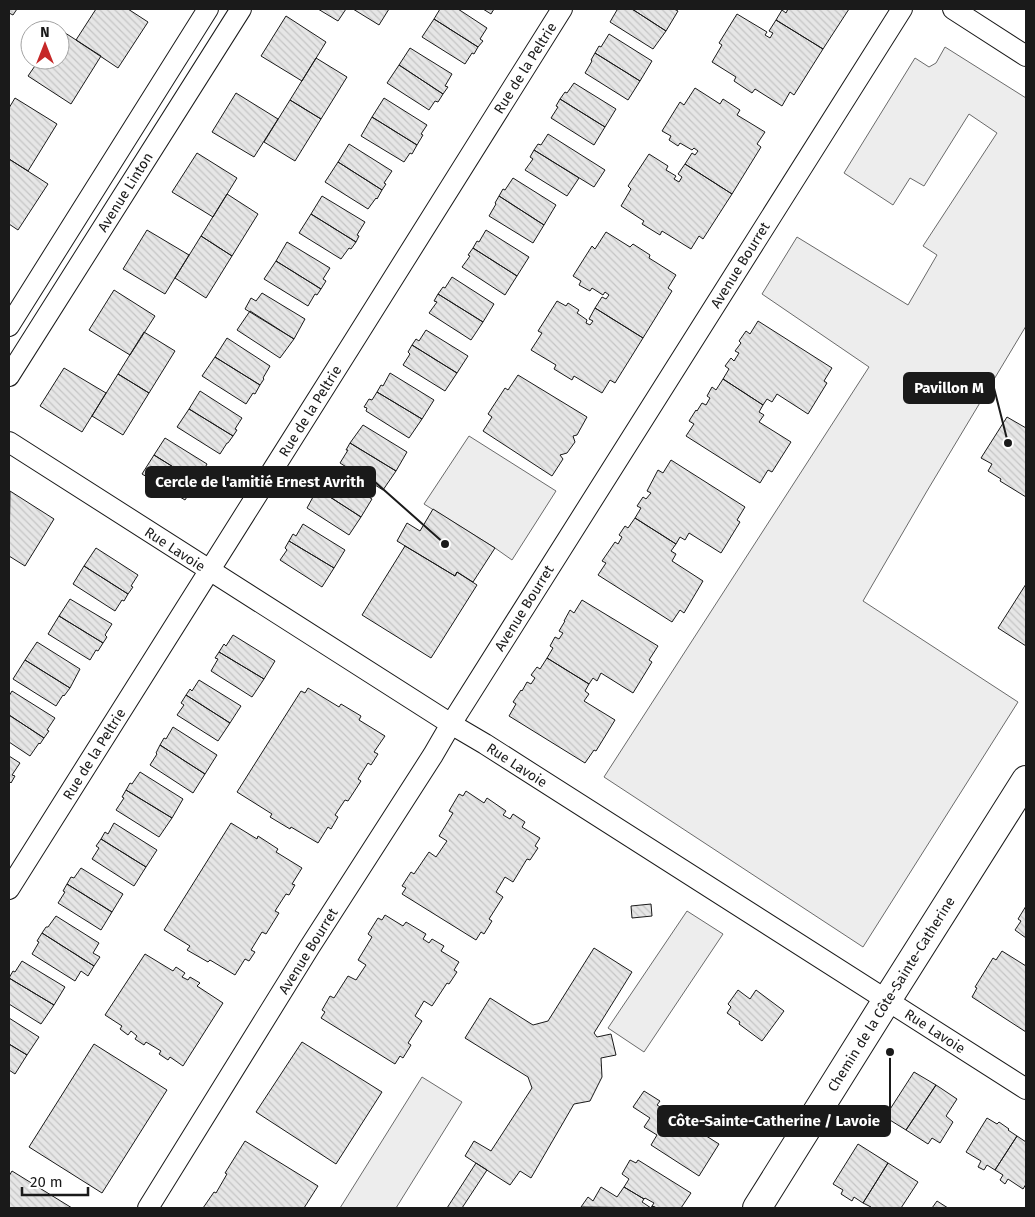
<svg xmlns="http://www.w3.org/2000/svg" width="1035" height="1217" font-family="'Fira Sans',sans-serif">
<style>
.parking{fill:#ededed;stroke:#6a6a6a}
.building{fill:url(#building-back-hatch);stroke:#1a1a1a}
.lines{fill:none;stroke-linecap:round;stroke-linejoin:round}
.minor-casing{stroke:#1a1a1a;stroke-width:22}
.secondary-casing{stroke:#1a1a1a;stroke-width:30}
.minor{stroke:#fff;stroke-width:20}
.secondary{stroke:#fff;stroke-width:28}
.labels{text-anchor:middle;stroke-width:4;stroke-linejoin:round;paint-order:stroke}
.street-label{font-size:14px;fill:#1a1a1a;stroke:#fff}
.leader{fill:none;stroke:#1a1a1a;stroke-width:2}
.callout-dot{fill:#1a1a1a;stroke:#fff;stroke-width:2}
.callout{fill:#1a1a1a;stroke:#1a1a1a;stroke-width:2}
.callout-label{font-size:15px;text-anchor:middle;font-weight:bold;fill:#fff}
</style>
<defs>
<pattern id="building-back-hatch" width="6" height="6" patternUnits="userSpaceOnUse" patternTransform="scale(1.25)"><rect width="6" height="6" fill="#e6e6e6"/><path d="M-1 5l2 2M0 0l6 6M5-1l2 2" fill="none" stroke="#c5c5c5"/></pattern>
</defs>
<rect width="100%" height="100%" fill="#fff"/>
<path class="parking" d="M945,47L1026,98V326L927,491L863,601L1018,702L863,947L604,777L869,367L762,294L797,237L908,305L937,255L923,246L997,133L969,114L924,186L910,178L893,205L844,173L915,58L929,67L936,63Z
M469,436L556,491L512,560L495,548L424,504Z
M687,911L723,934L644,1052L608,1028Z
M422,1077L462,1102L396,1208H340Z"/>
<path class="building" d="M9,9H17L13,15L9,13Z
M96,9H128L148,22L118,68L76,40Z
M318,9H346L338,21Z
M353,9H389L379,25Z
M440,9H458L487,28L480,39L483,41L478,47L434,19Z
M483,9H494L491,14Z
M616,9H632L666,31L653,49L610,22L617,10Z
M632,9H674L678,11L666,31Z
M788,9H849L823,49L776,20L782,10L786,13Z
M737,14L767,32L765,35L770,38L773,33L769,31L776,20L823,49L794,95L790,92L782,106L755,89L752,93L734,81L736,77L712,62L722,45L719,43Z
M286,16L326,42L302,81L261,56Z
M434,19L478,47L474,54L472,53L465,64L422,37Z
M59,29L101,56L71,104L28,76L39,60H60V30H58Z
M609,34L652,61L640,81L595,53L599,46L601,47Z
M410,48L452,74L445,86L448,87L443,94L399,65Z
M595,53L640,81L628,100L585,73L592,61L591,60Z
M316,58L347,77L321,119L290,100Z
M399,65L443,94L438,102L435,101L429,110L387,83Z
M574,83L616,109L605,127L560,99L565,92L567,93Z
M695,88L720,104L723,99L740,110L737,115L765,132L757,144L761,147L732,194L685,164L692,153L695,155L698,151L694,148L692,150L680,143L678,146L669,140L671,136L662,131L680,102L684,105Z
M236,93L278,119L254,157L212,132Z
M15,98L57,124L28,171L9,159V108Z
M384,98L427,125L421,134L423,135L417,145L372,117Z
M560,99L605,127L594,145L551,118L558,107L556,106Z
M290,100L321,119L295,161L264,142Z
M372,117L417,145L412,154L410,153L404,162L361,136Z
M548,134L605,170L594,187L534,150L538,144L541,145Z
M349,144L392,171L384,183L386,184L382,190L338,162Z
M534,150L579,178L567,196L525,170L533,159L530,157Z
M197,153L237,178L213,217L172,192Z
M649,154L668,166L666,170L676,176L674,179L679,182L682,177L678,174L685,164L732,194L703,239L699,236L691,249L662,231L660,235L642,224L644,221L621,206L631,189L628,186Z
M9,159L48,184L18,230L9,224Z
M338,162L382,190L377,199L376,198L368,209L325,182Z
M513,178L556,205L544,225L499,196L503,189L505,190Z
M227,194L258,214L232,256L201,236Z
M322,196L365,222L357,235L359,236L356,242L311,214Z
M499,196L544,225L533,243L489,216L496,204L495,203Z
M311,214L356,242L351,249L349,248L341,259L299,233Z
M147,230L189,255L165,294L123,269Z
M486,230L529,257L517,276L473,248L477,241L479,242Z
M606,232L630,247L633,244L650,255L649,258L676,275L668,288L672,291L643,338L595,308L602,297L606,299L609,295L605,292L603,295L592,288L590,291L579,285L581,281L573,276L592,246L595,249Z
M201,236L232,256L206,298L175,278Z
M287,242L330,268L323,279L326,281L321,289L276,261Z
M473,248L517,276L505,295L462,267L470,256L468,255Z
M276,261L321,289L317,295L315,294L308,306L264,279Z
M452,277L494,304L483,322L438,294L443,287L445,288Z
M114,290L155,316L130,355L89,330Z
M262,293L305,319L294,339L245,309L251,298L256,301Z
M438,294L483,322L471,340L429,313L437,302L434,301Z
M557,301L566,306L568,303L579,310L577,313L587,320L586,323L590,325L593,321L589,319L595,308L643,338L615,383L610,380L602,393L574,376L572,380L554,369L556,365L531,350L542,333L538,331Z
M250,311L294,339L280,358L237,330Z
M758,321L832,368L824,381L827,383L808,414L777,394L772,402L767,399L763,405L723,379L729,369L725,366L731,358L734,361L739,353L735,351L741,343L739,341L746,331L750,334Z
M426,330L468,356L457,373L412,345L416,339L419,341Z
M144,332L175,351L149,393L118,374Z
M227,338L270,366L263,378L264,379L260,385L215,357Z
M412,345L457,373L445,391L403,365L410,354L408,352Z
M215,357L260,385L255,394L253,393L246,404L202,376Z
M64,368L106,393L82,432L40,406Z
M390,373L434,400L422,419L377,392L381,385L383,386Z
M118,374L149,393L123,435L92,416Z
M518,375L587,417L577,435L573,436L575,442L567,453L560,455L563,459L552,476L483,431L492,417L488,414L505,388L508,390Z
M723,379L763,405L759,412L764,415L759,422L791,442L772,472L768,470L760,483L686,436L694,424L689,421L696,410L697,411L702,403L706,405L710,398L707,396L712,387L716,390Z
M200,391L242,418L235,429L237,430L233,436L189,409Z
M377,392L422,419L409,438L366,411L367,408L364,407L369,399L372,400Z
M189,409L233,436L228,443H227L220,454L177,427Z
M1007,417L1026,428V497L1000,481L1001,479L988,471L992,464L981,458Z
M363,425L407,452L396,471L350,443Z
M165,438L207,464L201,475L203,476L199,483L154,455Z
M350,443L396,471L383,490L340,463L348,450H346Z
M154,455L199,483L194,490L192,489L185,500L142,474Z
M671,460L745,507L737,520L740,522L721,553L689,533L685,540L680,537L676,544L635,518L641,508L637,506L643,497L646,499L651,493L647,491L658,470L663,473Z
M329,472L372,499L361,517L316,488L320,482L322,484Z
M316,488L361,517L349,535L307,508L313,497L311,496Z
M10,491L54,519L25,566L9,556Z
M433,509L495,548L473,582L457,572L455,576L397,541L407,523L420,531Z
M635,518L676,544L671,551L676,554L672,561L703,581L684,613L680,610L672,622L598,575L606,563L602,561L615,542L618,544L622,537L619,535L625,526L628,528Z
M303,524L345,550L334,568L289,541L293,534L296,536Z
M289,541L334,568L322,587L280,560L287,550L285,548Z
M405,546L455,576L457,572L477,585L431,658L362,615Z
M96,548L138,575L131,586L133,587L128,594L84,566Z
M84,566L128,594L124,601L122,600L115,611L73,584Z
M1026,584V646L998,628Z
M70,599L112,624L105,635L107,637L103,643L59,616Z
M582,600L658,646L649,660L652,662L633,693L601,673L597,681L593,678L589,684L547,658L553,648L550,646L555,637L559,639L563,633L559,631L565,621H564L570,610L574,613Z
M59,616L103,643L98,651L96,650L90,660L48,634Z
M233,635L275,661L264,679L219,652L224,644L226,646Z
M37,642L80,669L70,688L25,660Z
M219,652L264,679L252,697L211,671L218,659L215,658Z
M547,658L589,684L585,691L589,694L584,701L615,720L596,751L594,750L585,763L509,716L516,704L513,702L521,690L522,691L527,682L531,684L535,678L531,675L537,667L540,669Z
M25,660L70,688L64,696L63,695L56,706L13,679Z
M199,680L241,706L230,723L186,695L190,689L192,691Z
M308,688L339,707L341,704L361,716L359,720L385,736L374,752L378,754L371,765L368,763L358,779L361,781L348,801L345,800L335,815L338,817L331,829L328,827L318,843L291,827L290,829L270,817L272,814L237,792L301,691L305,693Z
M12,691L55,718L47,730L49,731L44,738L9,715V696Z
M186,695L230,723L218,741L177,715L184,705L181,703Z
M9,715L44,738L40,744L39,743L30,756L9,742Z
M173,727L217,755L205,774L160,745L164,738L166,739Z
M160,745L205,774L193,793L150,765L157,754L156,753Z
M9,756L20,763L12,775L15,776L11,783L9,781Z
M140,772L183,799L172,818L126,790L130,783L132,784Z
M126,790L172,818L159,837L116,810L124,798L122,797Z
M466,791L484,803L487,798L506,811L503,815L510,819L513,814L525,822L522,827L540,838L535,846L538,848L530,860L527,859L513,882L505,877L496,892L503,897L489,919L492,921L484,934L481,932L476,940L402,894L406,888L402,886L411,872L414,874L429,852L436,857L447,841L439,836L453,813L449,811L459,794L463,796Z
M114,823L157,850L146,867L101,839L105,832L108,834Z
M231,823L257,839L258,836L278,849L276,852L302,868L292,884L295,885L289,895L286,894L275,911L279,913L266,934L262,932L251,950L255,952L249,961L245,959L235,975L210,960L208,962L187,950L190,946L164,930Z
M101,839L146,867L134,886L92,859L99,848L96,846Z
M81,868L123,894L112,912L67,884L71,877L74,878Z
M67,884L112,912L101,930L58,903L65,892L63,891Z
M651,904L652,916L632,918L631,906Z
M1026,906V938L1015,930L1021,921L1018,919Z
M385,915L403,926L406,922L426,934L423,939L429,943L432,939L444,946L441,951L459,962L454,970L457,972L449,984L447,983L432,1006L424,1001L415,1016L422,1021L408,1043L411,1045L403,1058L400,1056L395,1064L321,1018L325,1012L322,1010L330,996L334,998L348,976L356,980L366,965L358,960L372,937L368,934L378,918L382,920Z
M56,916L99,943L93,953L100,957L94,966L42,933L46,927H48Z
M42,933L94,966L88,976L81,971L75,981L32,954L39,942L37,941Z
M594,948L632,972L594,1033L597,1037L611,1034L616,1055L601,1058L602,1077L590,1101L574,1104L531,1178L520,1171L510,1185L465,1156L474,1141L491,1151L532,1088L528,1077L465,1038L490,998L533,1025L548,1021Z
M1002,951L1026,966V1032L972,997L977,988L975,987L993,958L996,960Z
M145,954L173,971L176,967L185,973L182,977L188,980L190,977L200,983L197,986L223,1003L183,1066L170,1057L168,1060L159,1054L161,1051L146,1042L144,1045L135,1039L137,1036L131,1031L128,1035L120,1029L122,1026L105,1015Z
M22,961L65,987L54,1005L9,978L13,971L15,972Z
M9,978L54,1005L41,1024L9,1004Z
M738,990L750,999L756,990L784,1011L762,1041L739,1024L740,1022L727,1013L731,1007L728,1004Z
M9,1018L39,1037L27,1055L9,1044Z
M302,1042L382,1092L336,1164L256,1112Z
M9,1044L27,1055L15,1074L9,1070Z
M94,1044L167,1090L102,1193L29,1147Z
M914,1072L936,1085L906,1130L885,1117Z
M936,1085L957,1099L946,1116L953,1122L940,1143L932,1138L928,1144L906,1130Z
M644,1091L660,1101L657,1105L719,1144L699,1176L651,1145L657,1135L644,1127L650,1118L633,1107Z
M987,1118L997,1124L999,1122L1009,1129L1008,1130L1017,1136L995,1170L987,1165L984,1170L978,1167L981,1161L966,1152Z
M1017,1136L1026,1142V1184L1023,1189L1008,1179L1005,1184L1000,1180L1003,1175L995,1170Z
M245,1141L318,1186L304,1208H203L214,1192L216,1193L227,1174L225,1173Z
M858,1144L888,1163L863,1203L854,1197L852,1201L841,1194L843,1190L833,1184Z
M630,1160L636,1163L638,1160L691,1193L681,1208H657L652,1206L654,1203L645,1198L644,1199L624,1187L629,1179L622,1174Z
M476,1163L487,1170L462,1208H447Z
M888,1163L918,1182L901,1208H870L871,1207L863,1203Z
M12,1171L72,1208H9V1176Z
M601,1187L617,1197L624,1187L644,1199L642,1202L651,1208L652,1206L657,1208L581,1207L588,1197L593,1201Z
M937,1201L948,1208H932Z"/>
<g class="lines">
<defs>
<path id="minor" d="M953,9L1026,56
M9,326L208,9
M9,376L241,9
M9,442L451,724L485,744L1026,1089
M9,889L352,344L562,9
M148,1208L309,948L433,755L451,724L902,9"/>
<path id="secondary" d="M757,1208L887,1000L1026,780"/>
</defs>
<use href="#minor" class="minor-casing"/>
<use href="#secondary" class="secondary-casing"/>
<use href="#minor" class="minor"/>
<use href="#secondary" class="secondary"/>
</g>
<g class="labels">
<g class="street-label">
<text transform="translate(525 68) rotate(-58)" y="5">Rue de la Peltrie</text>
<text transform="translate(125 192) rotate(-58)" y="5">Avenue Linton</text>
<text transform="translate(740 265) rotate(-58)" y="5">Avenue Bourret</text>
<text transform="translate(310 411) rotate(-58)" y="5">Rue de la Peltrie</text>
<text transform="translate(175 549) rotate(33)" y="5">Rue Lavoie</text>
<text transform="translate(524 608) rotate(-58)" y="5">Avenue Bourret</text>
<text transform="translate(94 754) rotate(-58)" y="5">Rue de la Peltrie</text>
<text transform="translate(517 765) rotate(33)" y="5">Rue Lavoie</text>
<text transform="translate(308 951) rotate(-58)" y="5">Avenue Bourret</text>
<text transform="translate(891 994) rotate(-58)" y="5">Chemin de la Côte-Sainte-Catherine</text>
<text transform="translate(935 1031) rotate(33)" y="5">Rue Lavoie</text>
</g>
</g>
<path class="leader" d="M1008 443L994 388M445 544L375 482M890 1052L890 1121"/>
<g class="callout-dot">
<circle cx="1008" cy="443" r="5"/>
<circle cx="445" cy="544" r="5"/>
<circle cx="890" cy="1052" r="5"/>
</g>
<g class="callout">
<rect x="904" y="373" width="90" height="30" rx="5"/>
<rect x="146" y="467" width="229" height="30" rx="5"/>
<rect x="658" y="1106" width="232" height="30" rx="5"/>
</g>
<g class="callout-label">
<text x="949" y="393">Pavillon M</text>
<text x="260" y="487">Cercle de l'amitié Ernest Avrith</text>
<text x="774" y="1126">Côte-Sainte-Catherine / Lavoie</text>
</g>
<rect width="1035" height="1217" fill="none" stroke="#1a1a1a" stroke-width="20"/>
<g transform="translate(45 45)"><circle r="24" fill="#ffffff" stroke="#a3a3a3"/>
<path d="M0-4L9 19L0 12L-9 19Z" fill="#c62828"/>
<text y="-8" font-size="14" font-weight="bold" text-anchor="middle" fill="#1a1a1a">N</text>
</g>
<path d="M22 1187v8h66v-8" fill="none" stroke="#1a1a1a" stroke-width="2.5"/>
<text x="30" y="1187" font-size="15" fill="#1a1a1a" stroke="#ffffff" stroke-width="4" paint-order="stroke">20 m</text>
</svg>
